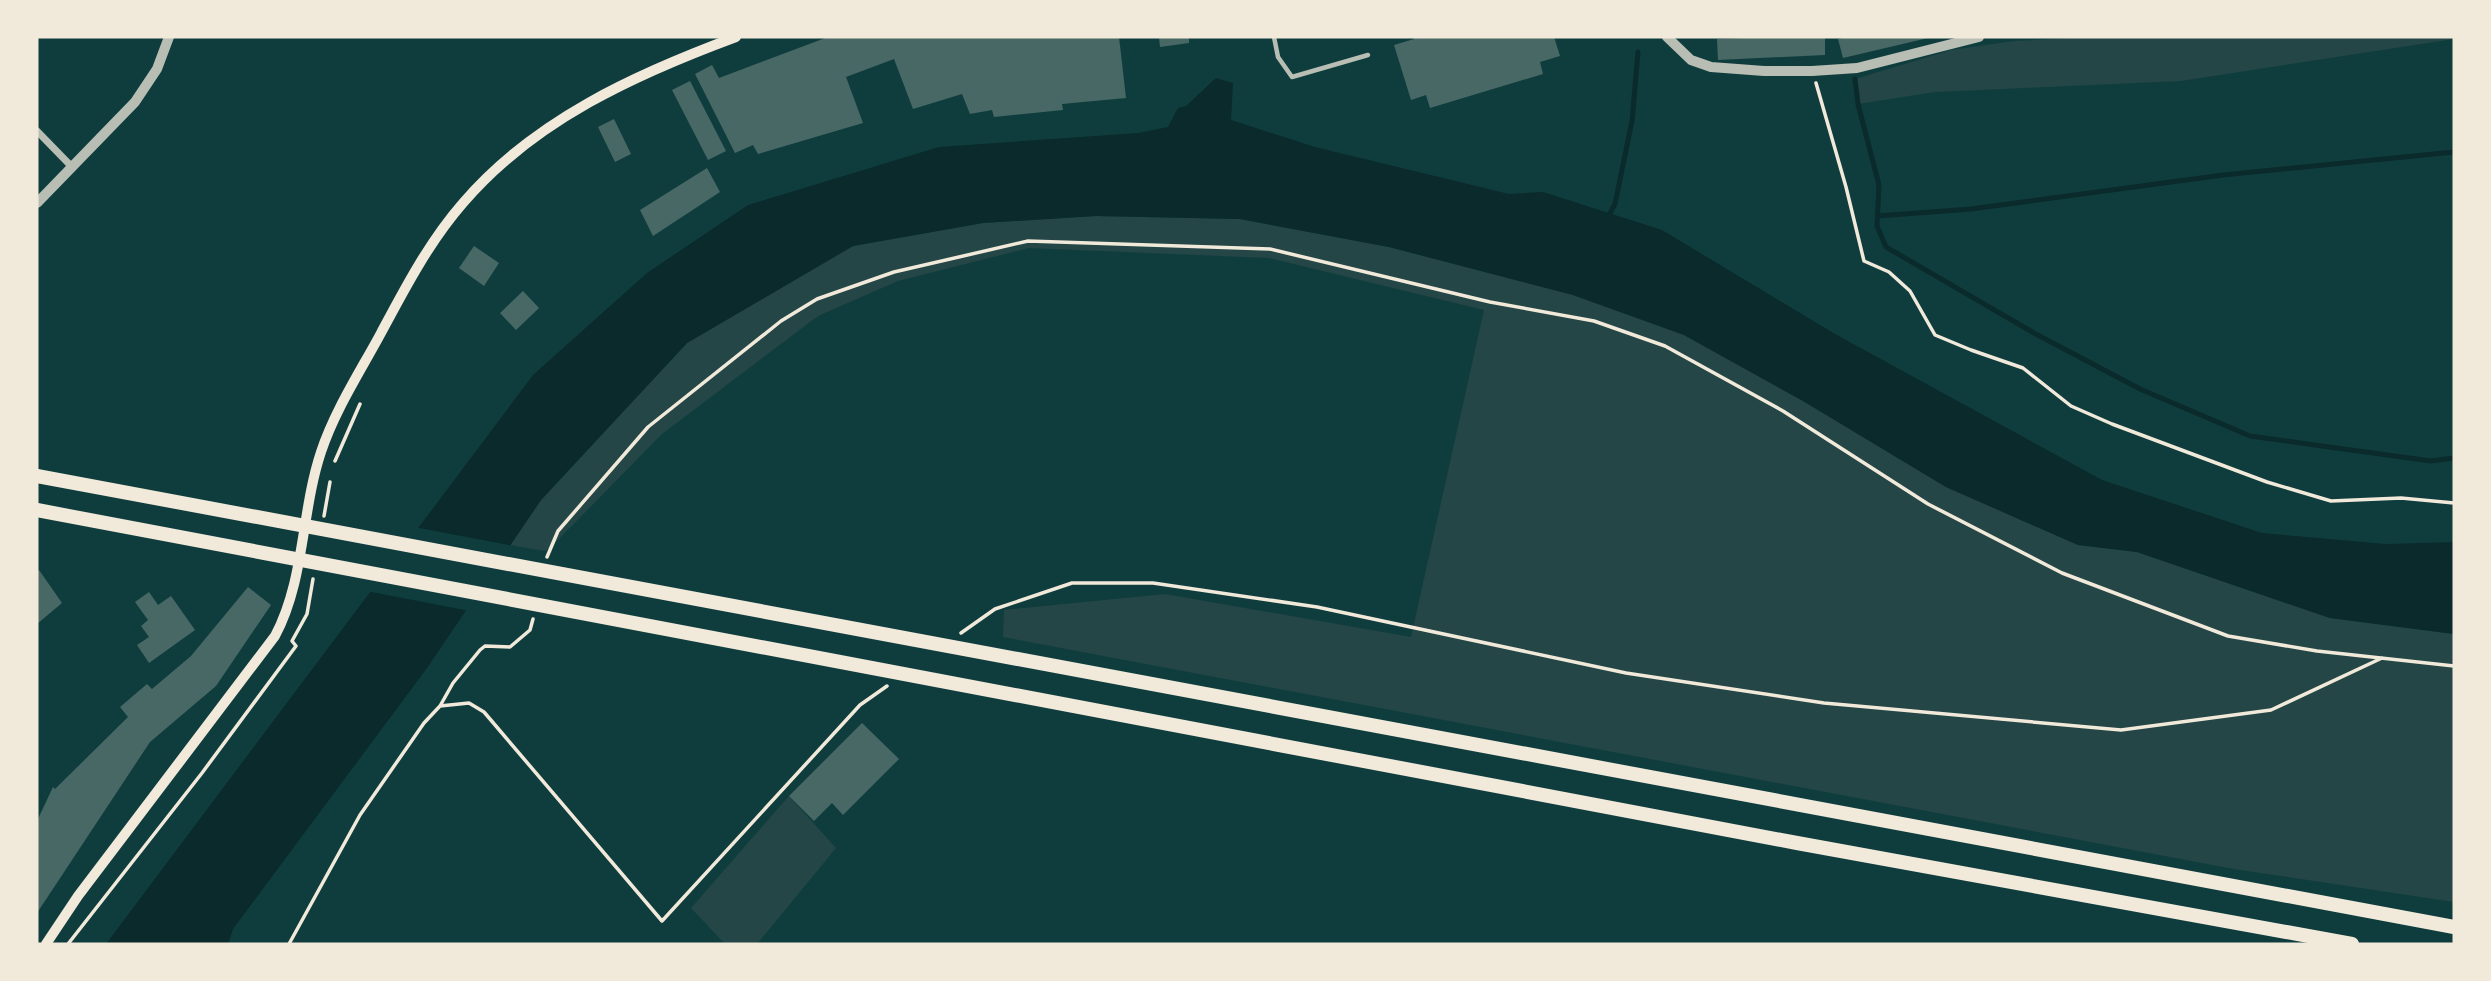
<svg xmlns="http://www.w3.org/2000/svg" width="2491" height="981" font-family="Ubuntu,sans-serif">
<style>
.green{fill:#244646}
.water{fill:#0a2a2b}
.pier{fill:#0f3d3e}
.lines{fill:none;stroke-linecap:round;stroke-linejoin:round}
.stream{stroke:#0a2a2b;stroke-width:5}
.building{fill:#486865}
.path{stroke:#f1e9da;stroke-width:3.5}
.service{stroke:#b8beb3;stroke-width:4.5}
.minor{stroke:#b8beb3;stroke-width:7}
.tertiary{stroke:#b8beb3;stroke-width:10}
.secondary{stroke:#f1e9da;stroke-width:10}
.motorway{stroke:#f1e9da;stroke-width:14}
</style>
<rect width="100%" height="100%" fill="#0f3d3e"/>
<path class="green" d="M2087,37H2454V39L2181,81L1935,92L1858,104L1855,79L1951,50L2014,41Z
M1096,216L1240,219L1389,247L1573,295L1684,335L1803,401L1946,487L2078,545L2137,552L2330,618L2454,634V902L2234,869L1003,637L1004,610L1165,594L1411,637L1484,310L1269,258L1029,248L898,281L818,316L662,434L549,549L544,551L510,545L541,500L687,343L853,246L983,223Z
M789,796L836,848L757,944H725L691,908Z"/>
<path class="water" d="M1216,78L1233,83L1231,120L1315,147L1509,194L1543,192L1662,230L1835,334L2102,480L2262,533L2386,544L2454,542V634L2330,618L2137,552L2078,545L1946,487L1803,401L1684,335L1573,295L1389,247L1240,219L1096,216L983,223L853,246L687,343L541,500L427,668L233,929L228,944H106L533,375L647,273L748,205L939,147L1138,133L1168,127L1178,108L1186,106Z"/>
<path class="pier" d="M414,527L514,546L470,611L366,591Z"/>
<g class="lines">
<path class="stream" d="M1855,79L1858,104L1879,185L1877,226L1886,247L2034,333L2140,389L2250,436L2431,461L2454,458
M1877,216L1971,209L2223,175L2454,152
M1607,219L1615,204L1632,121L1638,52"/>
</g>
<path class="building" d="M828,37H1119L1126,98L1062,104L1063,110L994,117L992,110L970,114L962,94L913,109L894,59L846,77L863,123L758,154L753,145L735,153L695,74L712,65L719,78Z
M1159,37H1189V43L1160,47Z
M1413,37H1554L1560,56L1540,62L1543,74L1430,108L1426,95L1411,100L1394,45L1414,39Z
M1774,37H1825V55L1718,60L1717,39Z
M1847,37H1928V38L1843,58L1838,39Z
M690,81L726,151L708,160L672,90Z
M614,119L631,154L615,162L598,127Z
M707,168L720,192L653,236L640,210Z
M474,246L499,263L484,286L459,268Z
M523,291L539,308L516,330L500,313Z
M39,570L62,603L37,624V572Z
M248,587L271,605L216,686L150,742L37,913V821L53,787L55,789L128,717L120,707L147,684L152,689L191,656Z
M149,592L158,605L171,596L195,630L149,663L137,645L149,637L141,626L148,620L135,602Z
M862,723L899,759L843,815L832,803L814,821L789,796Z"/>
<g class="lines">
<path class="path" d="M1816,83L1846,187L1864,261L1889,272L1910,291L1935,335L1971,350L2023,368L2071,406L2112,424L2267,482L2331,501L2401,498L2454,503
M335,461L360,404
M324,516L330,482
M547,557L558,531L648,427L781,321L817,299L894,272L1028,241L1270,249L1490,302L1594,321L1665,346L1783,411L1928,504L2062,573L2228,636L2317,651L2454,666
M961,633L995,609L1072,583H1153L1317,607L1626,673L1824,703L2121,730L2271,710L2382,658
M440,706L453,683L480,650L485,646L510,647L530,630L533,619
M68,944L202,773L296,646L292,641L307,614L313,579
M289,944L360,815L424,723L440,706L469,703L484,712L662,921L860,705L887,686"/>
<path class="service" d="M1274,37L1278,57L1292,77L1368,55"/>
<path class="minor" d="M37,131L72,167"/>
<path class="tertiary" d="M1667,37L1691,60L1711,67L1764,71H1812L1857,68L1979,37
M37,203L135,102L157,69L169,37"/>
<path class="secondary" d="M46,944L78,896L275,636C305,580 301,512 321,452C335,410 360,372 381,333C405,288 429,242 463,203C534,120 636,74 736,37"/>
<path class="motorway" d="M37,476L2454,927
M37,510L1797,843L2352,944"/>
</g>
<rect width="2491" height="981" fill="none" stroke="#f1e9da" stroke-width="77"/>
</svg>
